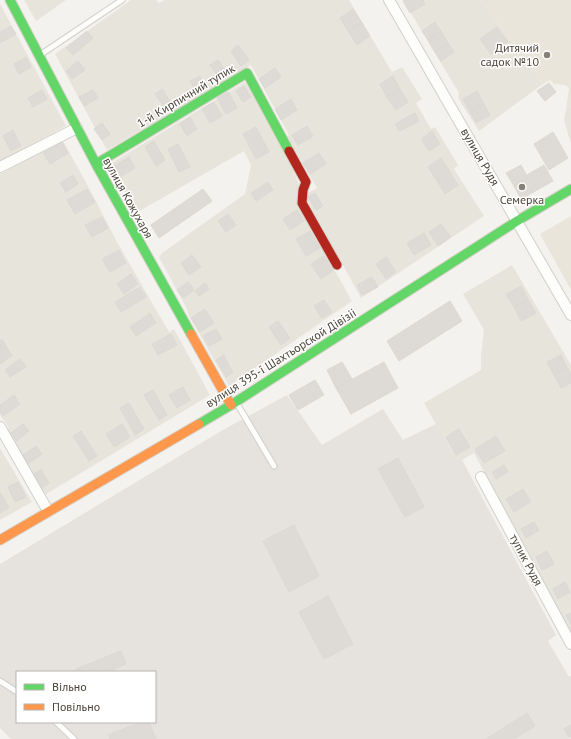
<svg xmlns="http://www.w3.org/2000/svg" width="571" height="739" font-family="'PT Sans',sans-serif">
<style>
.residential{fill:#e7e4dc}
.industrial{fill:#e6e2de;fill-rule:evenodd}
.education{fill:#eae5da}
.building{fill:#dedbd6;stroke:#dcd9d4}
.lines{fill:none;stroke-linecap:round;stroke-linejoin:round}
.lane-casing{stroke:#d2d0cb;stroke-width:7}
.street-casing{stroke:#d2d0cb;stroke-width:12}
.fast-casing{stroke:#d3cfc5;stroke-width:11}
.slow-casing{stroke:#d3cfc5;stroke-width:11}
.jam-casing{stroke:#d3cfc5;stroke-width:11}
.lane{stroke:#fdfdfc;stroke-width:5}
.street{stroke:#fdfdfc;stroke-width:10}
.fast{stroke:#63d668;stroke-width:9}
.slow{stroke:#ff974d;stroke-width:9}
.jam{stroke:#b3261e;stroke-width:9}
.poi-dot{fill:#868178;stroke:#fff;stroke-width:1.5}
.labels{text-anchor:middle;stroke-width:3;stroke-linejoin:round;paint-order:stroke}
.poi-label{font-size:12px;fill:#4b4439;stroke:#fff;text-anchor:end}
.street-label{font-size:12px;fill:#4b4439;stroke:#fff}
</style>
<rect width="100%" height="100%" fill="#f4f2ee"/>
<path class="residential" d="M24,0H66L36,21Z
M131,0H156L159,3L165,0H349L392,72L402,67L422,99L416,103L431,129L435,127L458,165L454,169L484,216L361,298L306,198L308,193L317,188L287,137L289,135L251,65L107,150L55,54Z
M403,0H480L513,42L543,84L479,131L458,98L459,93Z
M0,4L66,126L0,161Z
M245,82L284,148L300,187L298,206L352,301L229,386L189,316L187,309L159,257L162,253L245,194L251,165L244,151L136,213L110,164Z
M571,106V144L564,120L566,109Z
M63,141L88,186L117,242L169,332L174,329L210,395L43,496L7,430L9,428L0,415V174Z
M512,265L571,365V635L474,453L462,460H456L424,403L481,370V355L484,330L463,294Z
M0,448L32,502L0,520Z"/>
<path class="industrial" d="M287,395L322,445L383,409L403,440L436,424L456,460H462L556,635L548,641L569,677L571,676V739H11L0,728V564L221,431ZM17,672H155V722H17Z"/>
<path class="education" d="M480,0H571V106L566,109L569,88L565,85L554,84L550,80L543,84L513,42Z
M571,216V290L540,234Z"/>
<path class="building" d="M405,0H423L425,4L410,13L403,1Z
M353,9L362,23L348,31L340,18Z
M435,22L441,31L428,40L422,31Z
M362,23L370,36L357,45L348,31Z
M11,26L16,34L0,43V32Z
M497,27L508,42L491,54L480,39Z
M87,31L93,38L73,55L66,48Z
M441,31L448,43L435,52L428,40Z
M448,43L454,52L441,61L435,52Z
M238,45L249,60L241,66L231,51Z
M26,57L31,67L19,74L14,64Z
M218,60L227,73L219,78L210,65Z
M78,61L85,70L72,79L66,71Z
M275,68L281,77L265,88L259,79Z
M200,76L206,87L197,92L190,81Z
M393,76L400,89L387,97L380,84Z
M549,83L556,92L545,101L537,91Z
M244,86L251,97L243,102L236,91Z
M162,89L173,106L167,111L155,94Z
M400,89L408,102L396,110L387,97Z
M42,90L47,99L33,107L28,98Z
M93,90L98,98L84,106L79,97Z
M477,91L484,104L470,112L463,99Z
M228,92L237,108L226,114L217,98Z
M291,99L297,110L281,120L275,109Z
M214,102L222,116L210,123L202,109Z
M484,104L490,115L476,123L470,112Z
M415,113L419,121L400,131L395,124Z
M190,117L197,129L187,136L180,124Z
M102,123L110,134L102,140L94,129Z
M307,126L313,136L298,145L292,135Z
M256,127L269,152L256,159L243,134Z
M13,130L21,146L11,151L3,136Z
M432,131L440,144L429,151L421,139Z
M553,132L568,158L549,170L534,144Z
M154,141L165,160L156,166L145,147Z
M62,142L68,153L50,164L43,153Z
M178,144L190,167L179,172L168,149Z
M319,153L326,164L310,174L303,163Z
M129,157L135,168L120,177L114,166Z
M441,158L450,172L437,181L428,167Z
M521,165L528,178L514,186L506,173Z
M544,165L553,181L521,199L514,186L528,178L527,175Z
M450,172L458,185L445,194L437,181Z
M73,175L78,184L66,192L60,183Z
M268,182L273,190L256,201L251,193Z
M87,189L95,202L75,214L67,200Z
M203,189L212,201L159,238L151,225Z
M315,193L323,206L316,210L308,197Z
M297,210L304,221L290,230L283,219Z
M228,214L236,225L226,232L218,221Z
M102,217L108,228L92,237L85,225Z
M441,224L451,237L438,246L429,232Z
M310,231L320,248L306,256L296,239Z
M424,233L431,245L414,255L407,243Z
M119,250L126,263L110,272L102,259Z
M192,255L201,267L189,275L181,263Z
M324,256L333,271L321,279L311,264Z
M386,257L396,272L386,279L376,264Z
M131,274L138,284L124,294L117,284Z
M372,277L378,287L362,295L357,285Z
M188,282L194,290L183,298L177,290Z
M205,283L209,289L199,296L195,291Z
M521,286L528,300L514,307L506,294Z
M140,287L146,297L121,312L115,302Z
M324,300L332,312L322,318L314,306Z
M528,300L536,313L521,321L514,307Z
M450,301L462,321L399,361L387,341Z
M205,309L214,323L200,332L191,318Z
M150,313L156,323L136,336L130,327Z
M278,321L290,338L281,345L269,327Z
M216,329L222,339L209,346L203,336Z
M171,334L177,345L158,355L152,344Z
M2,339L12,356L0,364V341Z
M224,355L228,364L221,368L216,360Z
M561,355L567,367L554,375L547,362Z
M20,359L26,367L10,377L5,370Z
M342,362L352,379L336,388L327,370Z
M384,362L398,388L351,414L336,388Z
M228,364L233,372L226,377L221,368Z
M567,367L571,374V383L561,388L554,375Z
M315,380L324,395L298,410L289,395Z
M183,387L190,400L177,408L169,395Z
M153,390L167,415L159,420L144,395Z
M14,395L20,404L3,416L0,412V405Z
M129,403L144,429L135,435L120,408Z
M23,424L29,431L17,441L11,433Z
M122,424L130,437L114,447L106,434Z
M459,429L470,447L456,455L446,437Z
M81,431L97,456L89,461L73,436Z
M496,436L505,451L484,463L475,449Z
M36,446L42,454L28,464L22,456Z
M398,458L424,507L405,517L378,469Z
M504,465L508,472L496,479L492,472Z
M41,470L49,483L41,489L32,475Z
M18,482L26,497L15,502L8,487Z
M523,489L531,502L514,512L506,499Z
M0,492L9,508L0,513Z
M534,522L539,530L526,538L521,529Z
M294,525L319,576L289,592L263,541Z
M547,551L554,564L542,570L536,557Z
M565,582L570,592L558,599L553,589Z
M328,596L353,644L324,659L299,612Z
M571,613V625L566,615Z
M121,651L126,664L108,672H77L76,669Z
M527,713L535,726L514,739H486Z
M141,722H149L156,739H110L108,735Z
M571,725V736L569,737L564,729Z"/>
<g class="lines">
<defs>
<path id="lane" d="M40,55L122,0
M236,402L274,466
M0,681L17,692
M56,722L74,739"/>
<path id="street" d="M389,0L571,315
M0,167L77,128
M0,427L48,511
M481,477L571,644"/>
<path id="fast" d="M10,0L96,164L191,334
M96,164L247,73L289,151
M199,424L231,405L517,221L571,189"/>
<path id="slow" d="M191,334L231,405
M0,540L199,424"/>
<path id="jam" d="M289,151L306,182L303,190L302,203L337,265"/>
</defs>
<use href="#lane" class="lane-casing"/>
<use href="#street" class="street-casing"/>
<use href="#fast" class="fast-casing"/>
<use href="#slow" class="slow-casing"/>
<use href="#jam" class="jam-casing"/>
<use href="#lane" class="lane"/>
<use href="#street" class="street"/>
<use href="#fast" class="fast"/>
<use href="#slow" class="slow"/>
<use href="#jam" class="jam"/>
</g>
<g class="poi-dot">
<circle cx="547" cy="55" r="4"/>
<circle cx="522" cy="187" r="4"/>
</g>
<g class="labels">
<g class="poi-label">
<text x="539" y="52">Дитячий<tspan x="539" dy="14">садок №10</tspan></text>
<text x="522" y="204" text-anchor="middle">Семерка</text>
</g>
<g class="street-label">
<text transform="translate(186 96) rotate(-31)" y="4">1-й Кирпичний тупик</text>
<text transform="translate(480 157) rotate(60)" y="4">вулиця Рудя</text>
<text transform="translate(128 198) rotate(61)" y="4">вулиця Кожухаря</text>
<text transform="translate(281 358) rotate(-32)" y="4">вулиця 395-ї Шахтьорской Дівізіі</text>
<text transform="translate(526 560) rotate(62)" y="4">тупик Рудя</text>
</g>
</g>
<rect x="16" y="671" width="140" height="52" fill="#ffffff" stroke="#b7b4b0"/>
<rect x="24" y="684" width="20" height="6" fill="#63d668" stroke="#b7b4b0"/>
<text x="52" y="691" font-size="12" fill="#4b4439">Вільно</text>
<rect x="24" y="704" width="20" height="6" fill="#ff974d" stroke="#b7b4b0"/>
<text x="52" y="711" font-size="12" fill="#4b4439">Повільно</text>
</svg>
